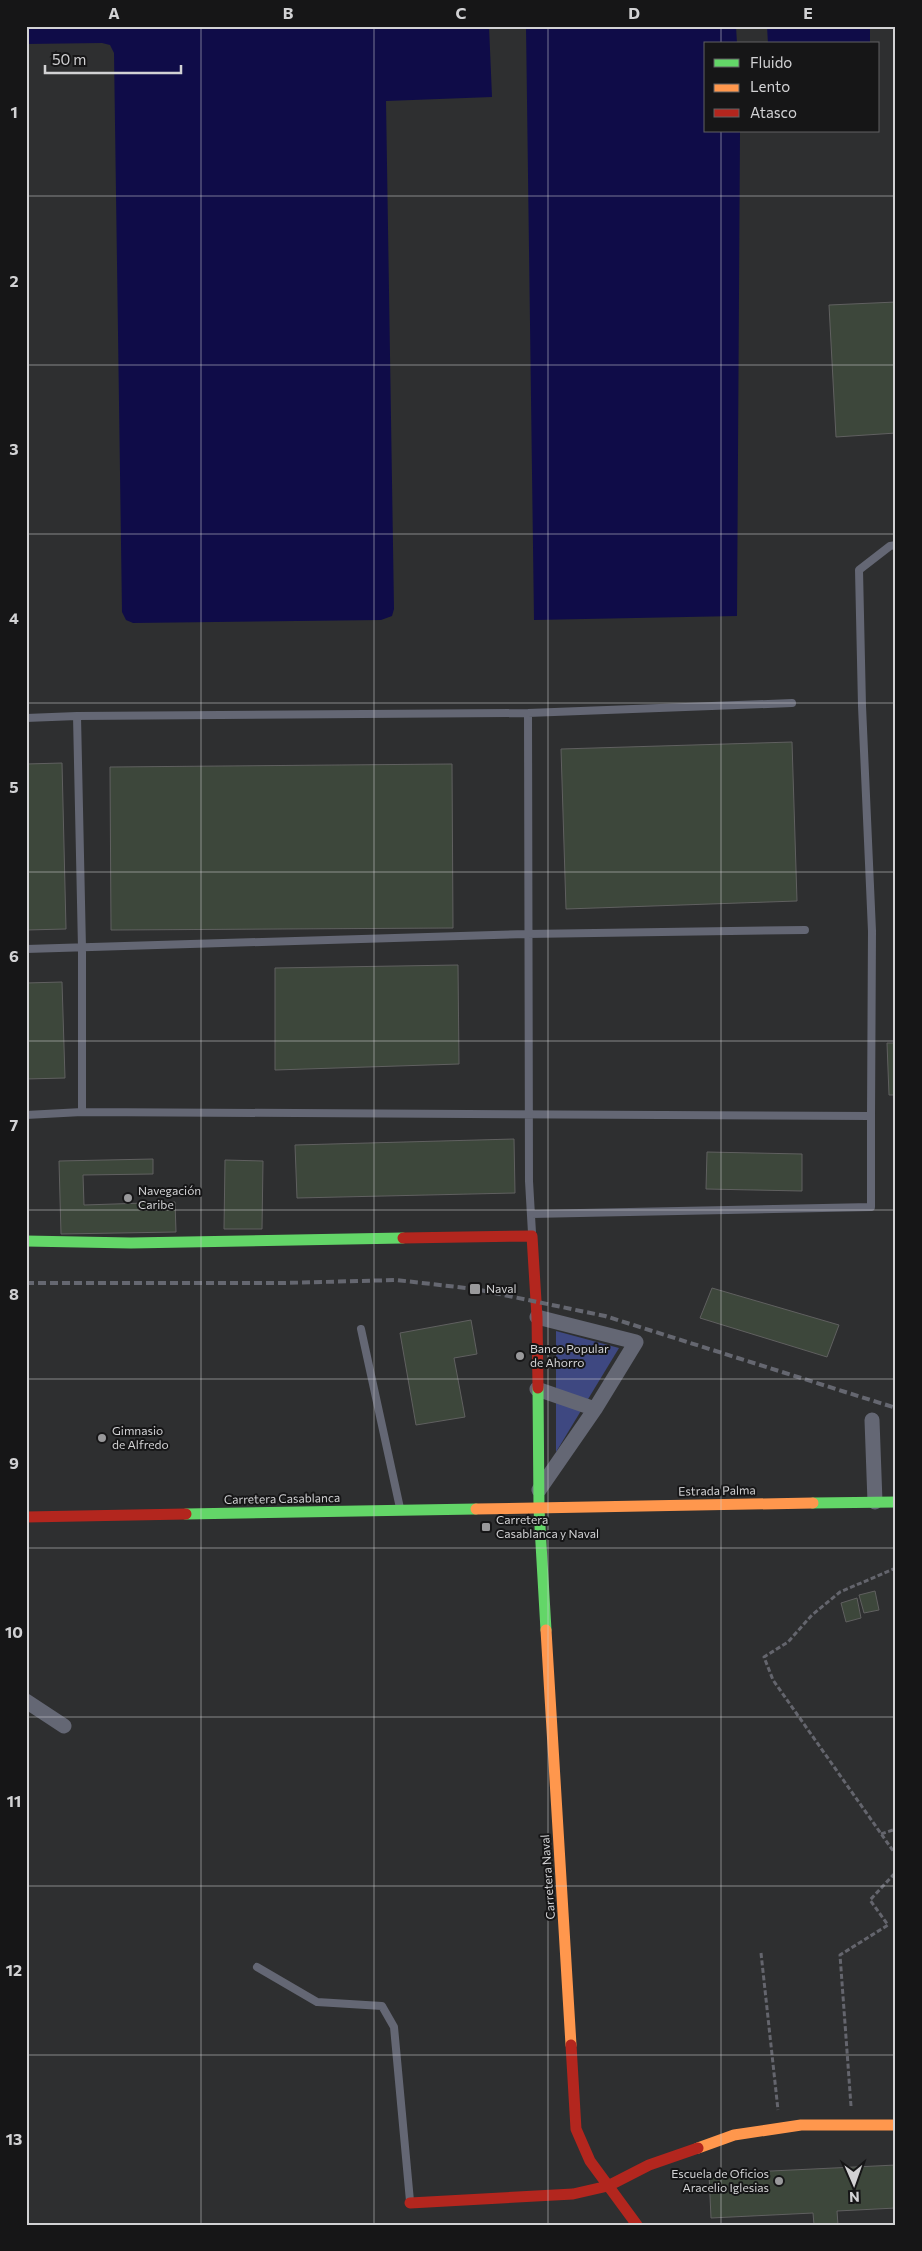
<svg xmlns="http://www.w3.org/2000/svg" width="922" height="2251" font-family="Commissioner,sans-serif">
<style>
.green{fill:#3e4881}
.water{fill:#0f0c48}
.building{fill:#3d473b;stroke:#606060}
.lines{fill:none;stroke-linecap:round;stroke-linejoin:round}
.path{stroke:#64656d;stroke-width:3;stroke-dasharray:5 2.5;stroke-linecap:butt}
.lane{stroke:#646774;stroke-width:8}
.street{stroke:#646774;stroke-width:15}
.fast{stroke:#63d668;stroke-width:11}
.slow{stroke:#ff974d;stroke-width:11}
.jam{stroke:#b3261e;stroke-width:11}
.rail{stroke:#656770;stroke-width:4;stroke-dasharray:8 4;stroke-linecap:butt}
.grid{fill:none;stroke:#d2d2d4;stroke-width:1;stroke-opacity:0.55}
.poi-dot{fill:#99999b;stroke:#161617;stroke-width:2}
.labels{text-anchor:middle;stroke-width:4;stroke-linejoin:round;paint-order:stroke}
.poi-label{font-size:12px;fill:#d2d2d4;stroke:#161617;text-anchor:start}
.street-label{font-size:12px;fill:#d2d2d4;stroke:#161617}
.neatline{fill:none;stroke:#d2d2d4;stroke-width:2}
.grid-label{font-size:16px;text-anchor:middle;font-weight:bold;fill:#d2d2d4}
</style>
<rect width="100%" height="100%" fill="#2e2f30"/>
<path class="green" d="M556,1331L619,1348L556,1452Z"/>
<path class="water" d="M26,26H489L492,97L386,101L394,609L392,616L381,620L133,623L126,620L122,612L114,53L110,45L102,43L26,44Z
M526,26H736L737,44H706V131H740L737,616L534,620Z
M767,26H870V44H768Z"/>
<path class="building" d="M896,302V433L836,437L829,305Z
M792,742L797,901L566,909L561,749Z
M62,763L66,929L26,930V764Z
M452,764L453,928L111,930L110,767Z
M458,965L459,1064L275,1070V968Z
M62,982L65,1078L26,1079V983Z
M887,1043H896V1095H889Z
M514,1139L515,1193L297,1198L295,1145Z
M707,1152L802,1154V1191L706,1189Z
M153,1159V1174L83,1175L84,1205L175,1202L176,1232L61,1234L59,1161Z
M225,1160L263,1161L262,1229H224Z
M712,1288L839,1325L827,1357L700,1318Z
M471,1320L477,1354L454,1358L465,1417L416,1425L400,1333Z
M875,1591L879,1610L864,1613L859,1595Z
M857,1598L861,1618L846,1622L841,1603Z
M896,2165V2208L837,2211L838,2225H814L813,2213L711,2218L709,2174Z"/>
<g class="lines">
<path class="path" d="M896,1568L840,1592L812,1615L788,1642L764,1657L773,1680L896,1855
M881,1834L896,1829
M761,1953L778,2110
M851,2106L840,1955L888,1925L870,1900L896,1872"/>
<path class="lane" d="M528,713L529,1181L532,1233
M77,716L82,948V1112
M26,718L77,716L528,713L792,703
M26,949L527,934L805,930
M26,1115L82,1112L871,1116L872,931L862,706L859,570L890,546L896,545
M531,1214L871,1207V1116
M361,1329L400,1508
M257,1967L317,2002L382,2006L394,2027L410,2201"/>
<path class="street" d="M537,1317L636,1342L595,1409L539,1490
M537,1389L595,1409
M872,1420L875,1502
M26,1701L64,1726"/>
<path class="fast" d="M26,1241L131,1243L403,1238
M538,1388L539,1509L546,1630
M813,1503L896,1502
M186,1514L476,1509"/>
<path class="slow" d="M476,1509L813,1503
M546,1630L571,2045
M698,2148L734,2135L801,2125H896"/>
<path class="jam" d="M403,1238L532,1236L537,1317L538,1388
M26,1517L186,1514
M571,2045L576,2129L590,2161L637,2225
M410,2203L573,2194L608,2186L649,2165L698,2148"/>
<path class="rail" d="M26,1283H284L396,1280L475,1289L605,1316L896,1408"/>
</g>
<path class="grid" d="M201,26V2225M374,26V2225M548,26V2225M721,26V44M721,131V2225M26,196H896M26,365H896M26,534H896M26,703H896M26,872H896M26,1041H896M26,1210H896M26,1379H896M26,1548H896M26,1717H896M26,1886H896M26,2055H896"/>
<g class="poi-dot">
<circle cx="128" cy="1198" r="5"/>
<rect x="469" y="1283" width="12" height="12" rx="2.5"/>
<circle cx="520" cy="1356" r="5"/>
<circle cx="102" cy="1438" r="5"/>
<rect x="481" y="1522" width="10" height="10" rx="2.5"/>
<circle cx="779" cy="2181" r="5"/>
</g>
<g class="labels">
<g class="poi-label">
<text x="138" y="1195">Navegación<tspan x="138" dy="14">Caribe</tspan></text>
<text x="486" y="1293">Naval</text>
<text x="530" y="1353">Banco Popular<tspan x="530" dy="14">de Ahorro</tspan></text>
<text x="112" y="1435">Gimnasio<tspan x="112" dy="14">de Alfredo</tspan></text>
<text x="496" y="1524">Carretera<tspan x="496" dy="14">Casablanca y Naval</tspan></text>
<text x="769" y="2178" text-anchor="end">Escuela de Oficios<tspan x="769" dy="14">Aracelio Iglesias</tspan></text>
</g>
<g class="street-label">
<text transform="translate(717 1491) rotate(-1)" y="4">Estrada Palma</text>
<text transform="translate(282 1499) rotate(-1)" y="4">Carretera Casablanca</text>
<text transform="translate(548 1877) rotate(-94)" y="4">Carretera Naval</text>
</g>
</g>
<rect width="922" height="2251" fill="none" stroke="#161617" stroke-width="55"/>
<rect x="704" y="42" width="175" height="90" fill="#161617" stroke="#616163"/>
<rect x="714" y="59" width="25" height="8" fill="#63d668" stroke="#616163"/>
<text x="750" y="68" font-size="15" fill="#d2d2d4">Fluido</text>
<rect x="714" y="84" width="25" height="8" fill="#ff974d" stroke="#616163"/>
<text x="750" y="92" font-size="15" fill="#d2d2d4">Lento</text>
<rect x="714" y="109" width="25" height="8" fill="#b3261e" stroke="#616163"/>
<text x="750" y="118" font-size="15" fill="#d2d2d4">Atasco</text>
<g transform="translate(854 2184) rotate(178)" stroke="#161617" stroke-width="4" paint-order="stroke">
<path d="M0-4L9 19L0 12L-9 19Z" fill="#d2d2d4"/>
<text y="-8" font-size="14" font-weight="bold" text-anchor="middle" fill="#d2d2d4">N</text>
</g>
<path d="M45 65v8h136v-8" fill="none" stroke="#d2d2d4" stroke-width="2.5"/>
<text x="52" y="65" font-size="15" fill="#d2d2d4" stroke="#161617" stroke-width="4" paint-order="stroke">50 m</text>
<rect x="28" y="28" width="866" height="2196" class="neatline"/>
<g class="grid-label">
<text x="114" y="19">A</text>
<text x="288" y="19">B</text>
<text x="461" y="19">C</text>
<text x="634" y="19">D</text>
<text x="808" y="19">E</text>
<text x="14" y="118">1</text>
<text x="14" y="287">2</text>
<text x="14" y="455">3</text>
<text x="14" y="624">4</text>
<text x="14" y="793">5</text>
<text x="14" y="962">6</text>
<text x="14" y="1131">7</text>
<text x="14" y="1300">8</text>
<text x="14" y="1469">9</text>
<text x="14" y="1638">10</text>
<text x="14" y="1807">11</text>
<text x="14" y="1976">12</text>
<text x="14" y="2145">13</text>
</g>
</svg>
